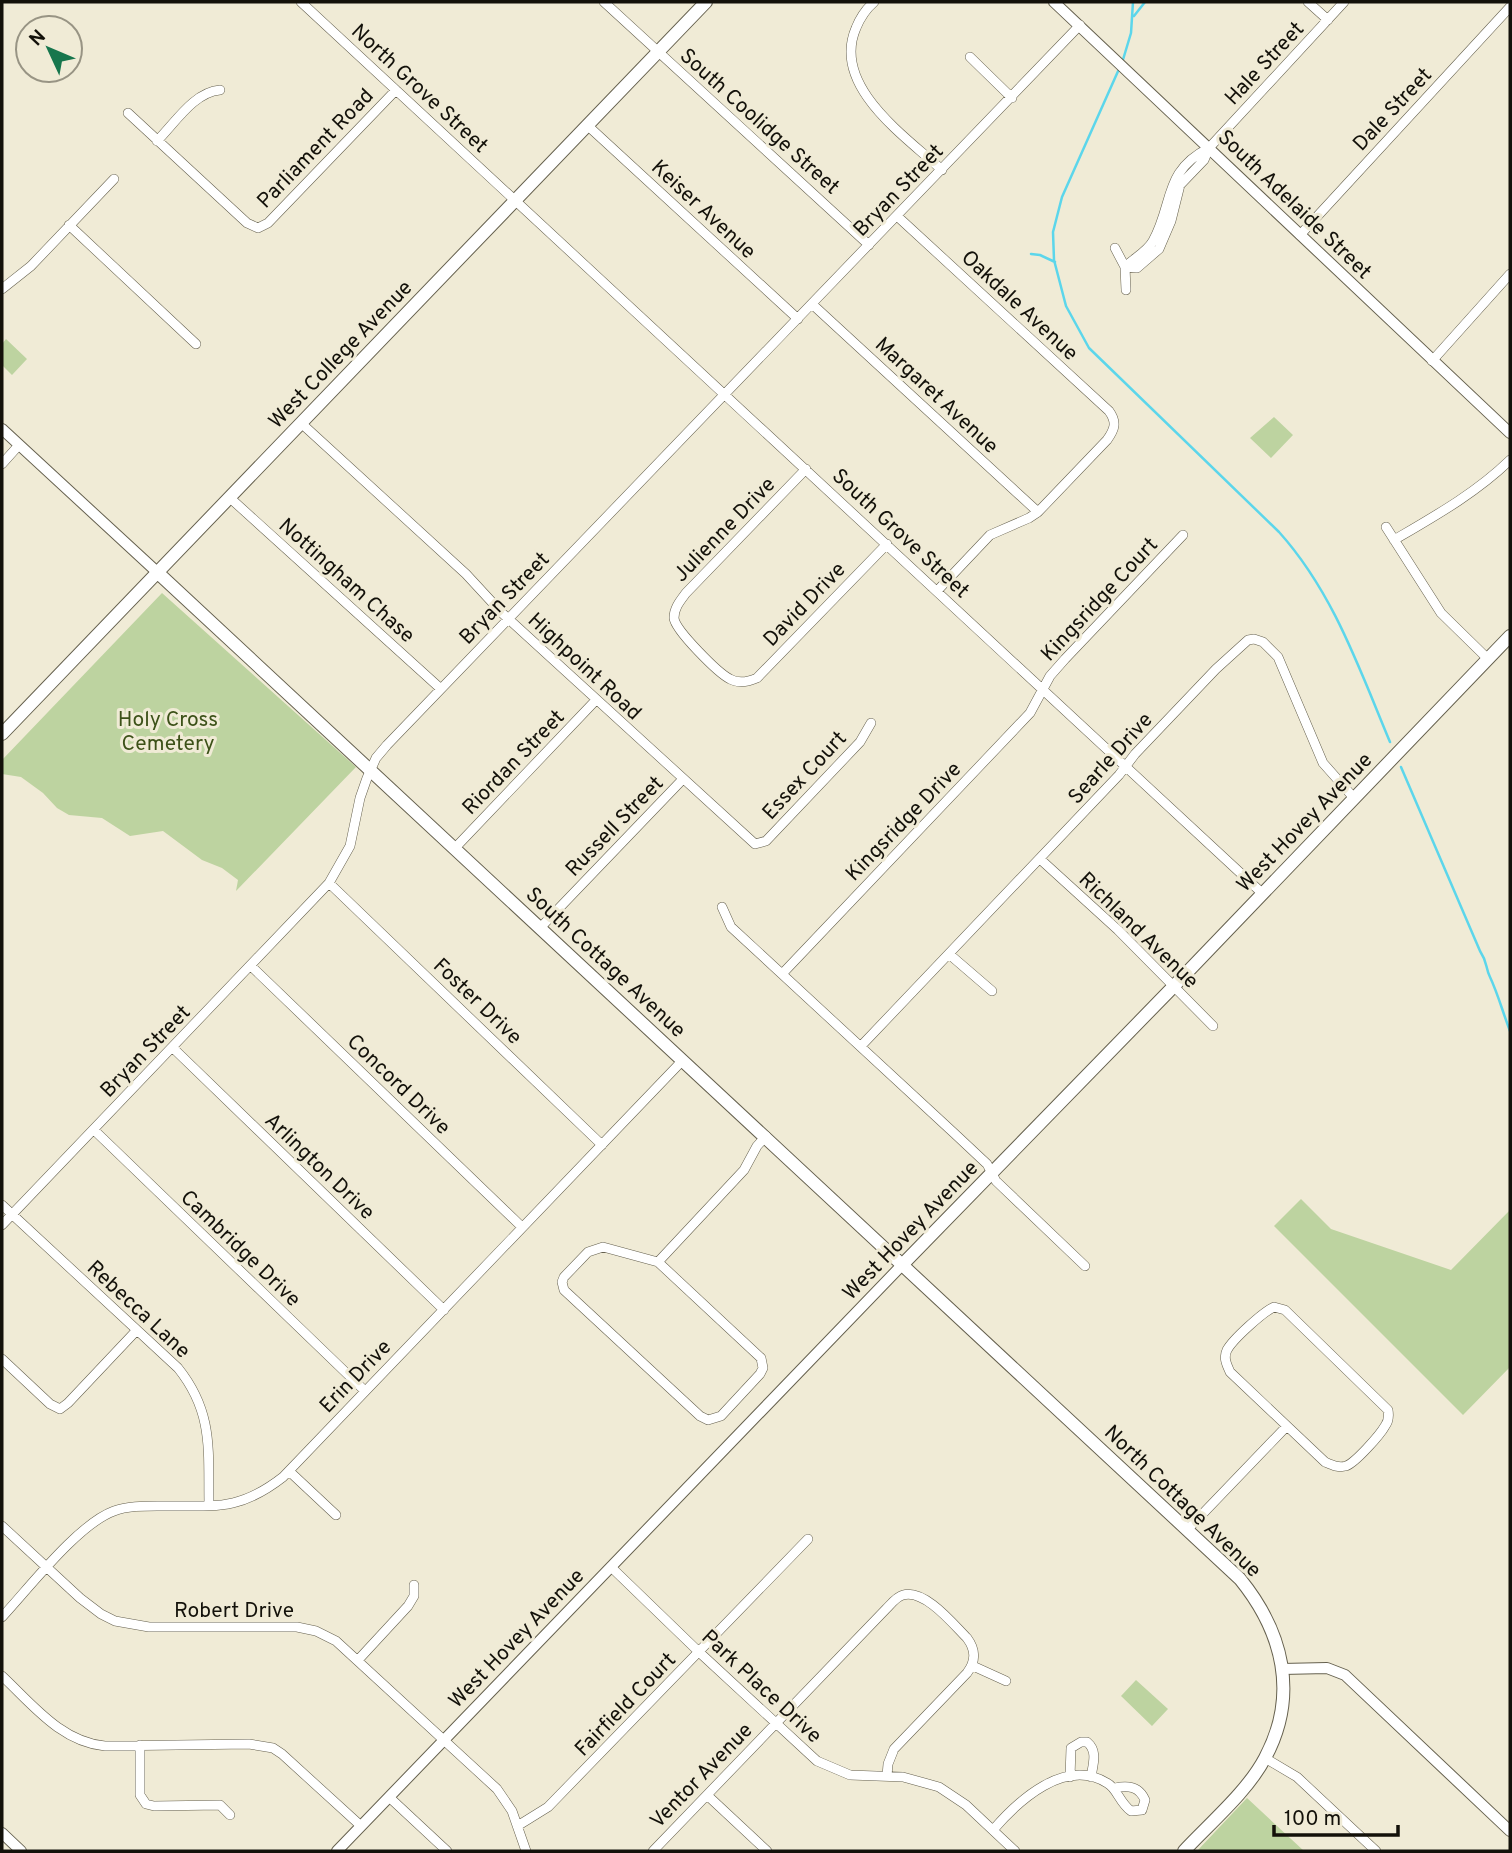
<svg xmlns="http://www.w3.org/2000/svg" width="1512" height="1853" font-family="Overpass,sans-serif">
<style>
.green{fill:#bdd3a0}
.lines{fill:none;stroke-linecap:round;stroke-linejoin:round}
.stream{stroke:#5cd6eb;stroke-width:2.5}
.minor-casing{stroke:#65604e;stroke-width:10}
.tertiary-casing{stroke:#65604e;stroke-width:12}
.secondary-casing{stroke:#65604e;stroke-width:14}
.minor{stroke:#fff;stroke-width:9}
.tertiary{stroke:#fff;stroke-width:10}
.secondary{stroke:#fff;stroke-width:12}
.labels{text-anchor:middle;stroke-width:6;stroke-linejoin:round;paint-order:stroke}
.street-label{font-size:21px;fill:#13110a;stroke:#f0ebd6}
.park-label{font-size:21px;fill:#3c5118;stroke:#f0ebd6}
</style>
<rect width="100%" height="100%" fill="#f0ebd6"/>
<path class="green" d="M6,339L27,359L12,375L2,365V344Z
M1274,417L1293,435L1271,458L1250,438Z
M162,593L356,767L236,891L238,880L222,868L202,860L163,831L130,836L102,818L69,815L57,808L43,793L21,777L2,774V760Z
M1301,1199L1331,1229L1451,1270L1510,1210V1367L1463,1415L1274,1226Z
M1136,1680L1168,1709L1152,1726L1121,1696Z
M1247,1798L1304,1851H1197Z"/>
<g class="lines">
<path class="stream" d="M1134,16L1145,2
M1122,63L1131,33L1133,2
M1119,69L1062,197L1053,232L1054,260L1066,306L1089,348L1279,532C1333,592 1359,668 1390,742
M1031,254L1040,255L1055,262
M1401,767L1480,951C1488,963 1485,967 1490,977C1498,994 1503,1013 1510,1031"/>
<defs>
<path id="minor" d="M301,2L1262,893
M604,2L869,245
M874,2C866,9 860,18 856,28C831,86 905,136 942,170
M1308,2L1328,20
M970,57L1012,98
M128,113L247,223L258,228L268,223L396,90
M587,125L798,319
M157,141C175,123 194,92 220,90
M1209,148L1204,160L1180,185L1171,221L1159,249L1137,268L1125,267C1134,258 1147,252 1153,241C1174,203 1163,171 1209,148Z
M1209,148L1344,2
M897,216L1109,411C1117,422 1115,429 1107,440L1038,512L1029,518L990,535L937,591
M69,225L196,344
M1300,235L1510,7
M1115,248L1125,267L1126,290
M2,289L31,266L114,179
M812,304L1038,512
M1432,361L1510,274
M301,423L466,574L502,613L755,844L766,841L860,742L871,723
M2,464L19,445
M806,469L686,593C680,601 674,608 674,618C675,630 718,673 730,679C739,684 748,682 757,678L887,544
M229,497L441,689
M1386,527L1441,613L1488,659
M1394,540C1435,516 1476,493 1510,460
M455,848L596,700
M1040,859L1118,930L1213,1026
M329,883L602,1145
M722,907L731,927L955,1134L987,1164L996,1181L1085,1266
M540,928L683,779
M949,954L992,991
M251,966L522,1227
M782,974L1030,713L1050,676L1065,659L1183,535
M861,1046L1119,775L1135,754L1216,669L1248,640L1254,639L1263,642L1278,657L1323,763L1354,798
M173,1048L444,1310
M94,1130L365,1391
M2,1205L178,1368C214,1413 208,1451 209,1505
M2,1225L329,883L350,846L360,798L367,778L376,758L387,745L1080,25
M603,1247L658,1262L761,1358L763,1368L760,1374L721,1416L708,1420L700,1416L564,1290L562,1282L564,1277L588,1252Z
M658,1262L744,1170L757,1146L766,1136
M1274,1307L1285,1310L1388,1410C1389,1416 1389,1421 1385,1426C1380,1435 1355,1463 1346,1466C1338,1468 1332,1465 1325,1462L1230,1372C1227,1365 1223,1358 1227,1350C1233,1339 1263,1312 1274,1307Z
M2,1359L50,1404L60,1409L68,1403L136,1331
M289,1471L336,1515
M2,1526L80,1598L101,1614L115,1621L149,1627H297L316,1631L336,1641L497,1789L512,1811L526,1851
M1188,1529L1286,1427
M611,1567L699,1652L817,1761L850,1775L903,1777L939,1787L966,1805L1015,1851
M2,1617C29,1588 78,1524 114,1511C127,1506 143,1506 157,1506C212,1505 237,1513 283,1477L683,1060
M359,1659L408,1606L414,1596V1585
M973,1666L1006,1681
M2,1676C32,1704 61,1742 105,1746L249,1744L273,1748L282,1754L361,1826
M140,1745V1795L146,1804L154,1806L220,1805L230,1815
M1265,1758L1297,1777L1376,1851
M1070,1777L1071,1748L1081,1742H1087C1098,1751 1093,1764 1091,1777
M707,1795L767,1851
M389,1797L447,1851
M519,1825L548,1807L808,1539
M993,1830C1018,1801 1065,1757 1107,1783C1117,1788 1119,1802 1131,1811L1142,1810L1145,1800C1139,1786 1128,1785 1115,1788
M653,1851L886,1609C891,1604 896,1597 903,1595C925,1589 953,1624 967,1638C976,1650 976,1661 967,1673L894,1749L888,1764L887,1776"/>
<path id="tertiary" d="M1054,2L1510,433
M2,429L157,572
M1282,1669L1327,1668L1345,1675L1510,1831
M2,1833L21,1851
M337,1851L903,1264"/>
<path id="secondary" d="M157,572L1240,1579C1283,1632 1299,1695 1265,1758C1247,1792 1210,1823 1184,1851
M2,734L706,2
M903,1264L1174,986L1510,636"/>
</defs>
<use href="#minor" class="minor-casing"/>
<use href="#tertiary" class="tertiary-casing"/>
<use href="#secondary" class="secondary-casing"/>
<use href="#minor" class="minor"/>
<use href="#tertiary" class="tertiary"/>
<use href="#secondary" class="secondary"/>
</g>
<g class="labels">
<g class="street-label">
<text transform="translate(1264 63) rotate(-47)" y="7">Hale Street</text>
<text transform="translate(420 88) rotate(43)" y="7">North Grove Street</text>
<text transform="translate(1392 109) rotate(-47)" y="7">Dale Street</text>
<text transform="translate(760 121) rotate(42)" y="7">South Coolidge Street</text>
<text transform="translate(315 148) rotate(-46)" y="7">Parliament Road</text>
<text transform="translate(898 190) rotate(-46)" y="7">Bryan Street</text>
<text transform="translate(1295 204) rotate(44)" y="7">South Adelaide Street</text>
<text transform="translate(704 209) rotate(43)" y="7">Keiser Avenue</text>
<text transform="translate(1020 305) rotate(43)" y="7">Oakdale Avenue</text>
<text transform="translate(340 354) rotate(-46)" y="7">West College Avenue</text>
<text transform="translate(937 395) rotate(43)" y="7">Margaret Avenue</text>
<text transform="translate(724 529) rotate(-46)" y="7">Julienne Drive</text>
<text transform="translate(901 533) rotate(43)" y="7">South Grove Street</text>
<text transform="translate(347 580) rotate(42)" y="7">Nottingham Chase</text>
<text transform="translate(504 598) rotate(-46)" y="7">Bryan Street</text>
<text transform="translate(1099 599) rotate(-47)" y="7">Kingsridge Court</text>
<text transform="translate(804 604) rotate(-46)" y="7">David Drive</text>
<text transform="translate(585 666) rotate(43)" y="7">Highpoint Road</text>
<text transform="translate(1110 758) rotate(-48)" y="7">Searle Drive</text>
<text transform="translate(513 762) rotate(-46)" y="7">Riordan Street</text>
<text transform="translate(804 775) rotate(-47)" y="7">Essex Court</text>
<text transform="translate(903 821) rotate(-46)" y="7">Kingsridge Drive</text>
<text transform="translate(1304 822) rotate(-46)" y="7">West Hovey Avenue</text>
<text transform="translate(614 826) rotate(-46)" y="7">Russell Street</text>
<text transform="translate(1139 930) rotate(44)" y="7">Richland Avenue</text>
<text transform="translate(606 962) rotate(43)" y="7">South Cottage Avenue</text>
<text transform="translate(478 1001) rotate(44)" y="7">Foster Drive</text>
<text transform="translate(145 1051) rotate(-46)" y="7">Bryan Street</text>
<text transform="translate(399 1084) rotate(44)" y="7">Concord Drive</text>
<text transform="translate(320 1166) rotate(44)" y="7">Arlington Drive</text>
<text transform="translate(910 1230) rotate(-46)" y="7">West Hovey Avenue</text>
<text transform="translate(241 1248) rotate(44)" y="7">Cambridge Drive</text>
<text transform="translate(139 1309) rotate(43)" y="7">Rebecca Lane</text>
<text transform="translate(355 1376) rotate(-46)" y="7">Erin Drive</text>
<text transform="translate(1183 1501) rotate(44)" y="7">North Cottage Avenue</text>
<text x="234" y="1617">Robert Drive</text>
<text transform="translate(516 1638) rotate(-46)" y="7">West Hovey Avenue</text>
<text transform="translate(762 1686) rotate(43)" y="7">Park Place Drive</text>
<text transform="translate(625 1704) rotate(-46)" y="7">Fairfield Court</text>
<text transform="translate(701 1775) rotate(-46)" y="7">Ventor Avenue</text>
</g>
<g class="park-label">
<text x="168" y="726">Holy Cross<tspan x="168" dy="24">Cemetery</tspan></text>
</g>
</g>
<rect width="1512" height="1853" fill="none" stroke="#13110a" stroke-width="7"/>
<g transform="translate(49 49) rotate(314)"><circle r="33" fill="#f0ebd6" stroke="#989484" stroke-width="2"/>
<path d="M0-5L12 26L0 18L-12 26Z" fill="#17764d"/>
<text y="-10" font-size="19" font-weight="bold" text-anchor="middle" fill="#13110a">N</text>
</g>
<path d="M1274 1825v10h124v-10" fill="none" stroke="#13110a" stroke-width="3.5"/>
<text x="1284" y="1825" font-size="21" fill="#13110a" stroke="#f0ebd6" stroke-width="5" paint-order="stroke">100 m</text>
</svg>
